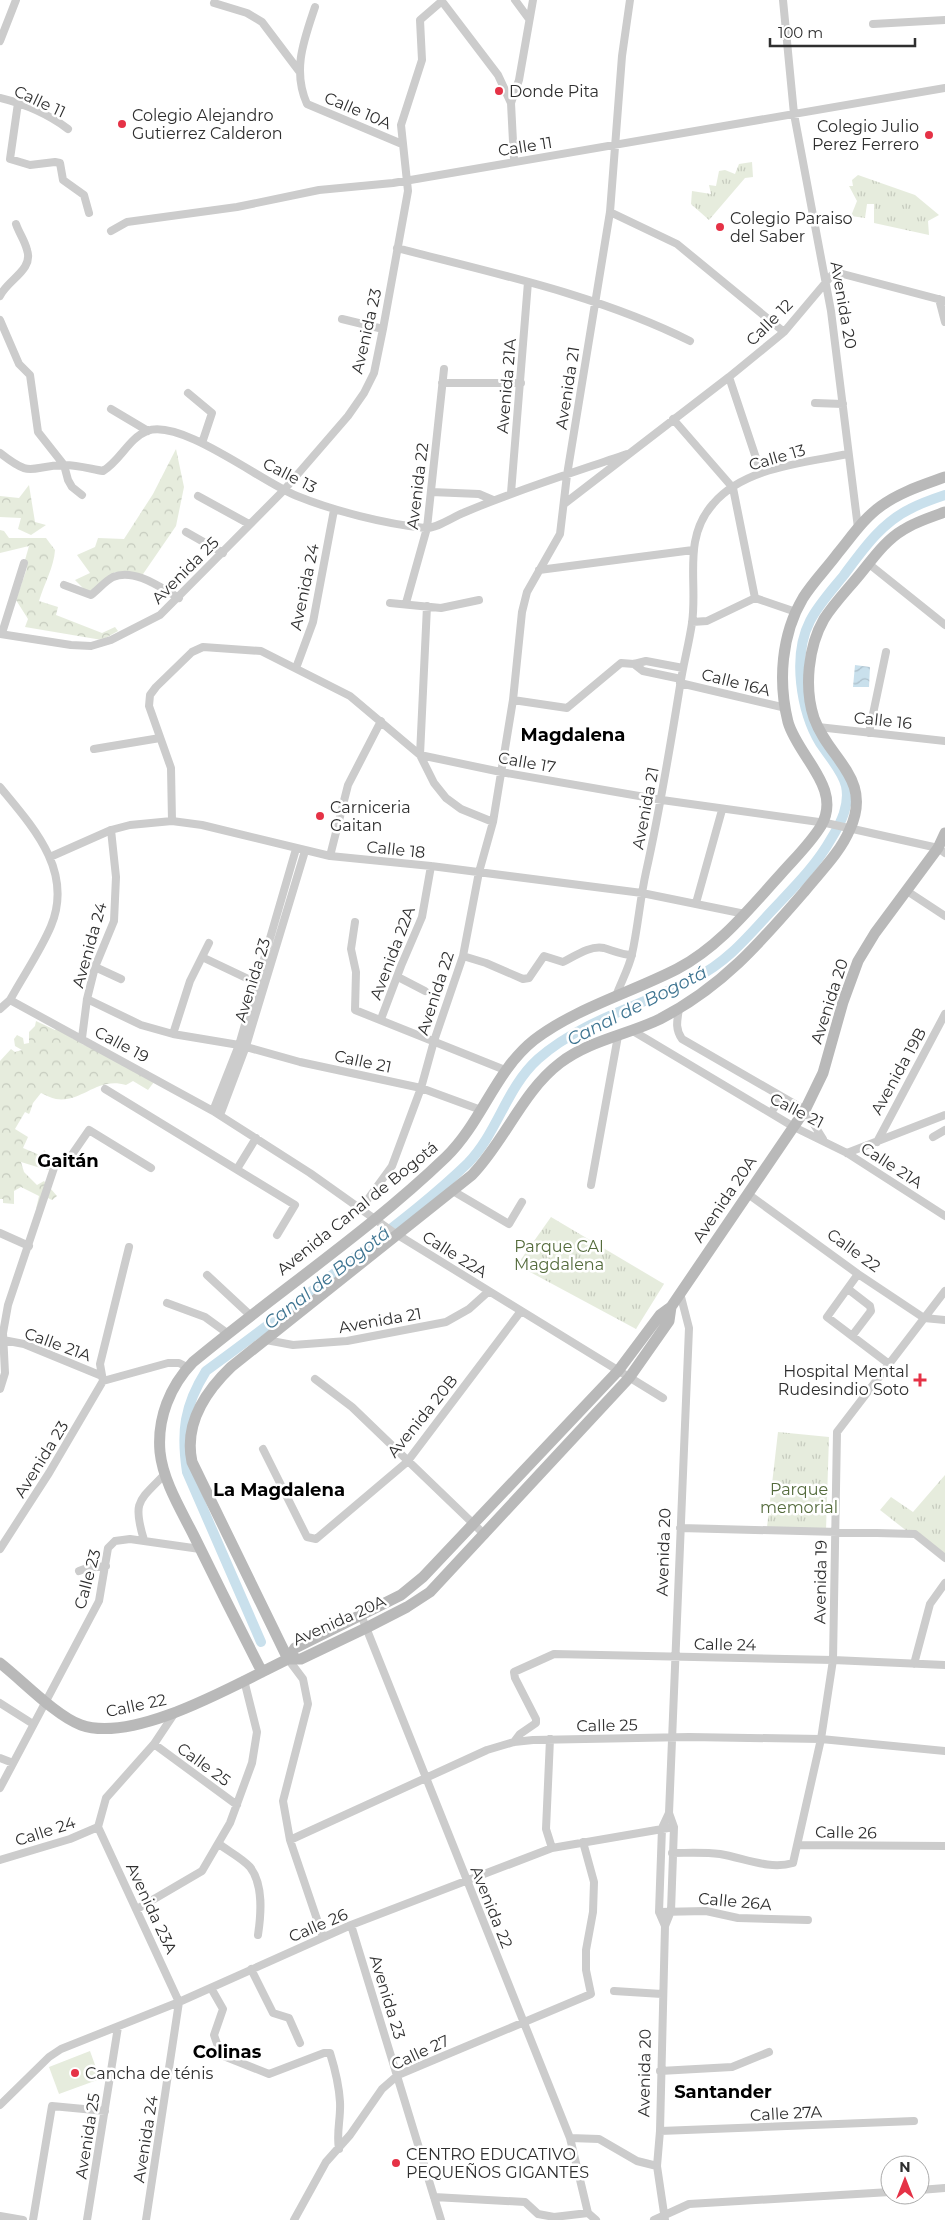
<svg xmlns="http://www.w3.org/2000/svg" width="945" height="2220" font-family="Montserrat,sans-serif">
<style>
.grass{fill:url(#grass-tufts)}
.forest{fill:url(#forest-crowns)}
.pitch{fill:#e6ecdd}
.water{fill:url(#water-waves)}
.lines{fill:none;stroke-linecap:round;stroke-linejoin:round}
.canal{stroke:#c9e0ec;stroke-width:10}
.street{stroke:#ccc;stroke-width:8}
.secondary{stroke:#b9b9b9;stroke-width:11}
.poi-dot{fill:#e53246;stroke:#fff;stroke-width:2}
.labels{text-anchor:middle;stroke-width:5;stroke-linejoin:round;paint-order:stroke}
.poi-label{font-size:16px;fill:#2f2f2f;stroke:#fff;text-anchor:start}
.street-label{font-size:16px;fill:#2f2f2f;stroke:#fff}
.park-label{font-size:16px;fill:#546b3c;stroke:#fff}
.neighbourhood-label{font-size:18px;font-weight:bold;fill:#000;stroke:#fff}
.water-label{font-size:18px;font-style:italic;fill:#3d7491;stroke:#fff}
</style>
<defs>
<pattern id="grass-tufts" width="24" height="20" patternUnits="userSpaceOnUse" patternTransform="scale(1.25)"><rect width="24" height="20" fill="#e6ecdd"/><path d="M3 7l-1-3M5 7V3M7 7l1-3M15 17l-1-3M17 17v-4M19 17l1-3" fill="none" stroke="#c6cbbe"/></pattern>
<pattern id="forest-crowns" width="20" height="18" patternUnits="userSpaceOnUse" patternTransform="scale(1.25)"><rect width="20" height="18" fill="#e6ecdd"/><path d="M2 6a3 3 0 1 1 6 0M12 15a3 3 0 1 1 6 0" fill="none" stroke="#c6cbbe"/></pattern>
<pattern id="water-waves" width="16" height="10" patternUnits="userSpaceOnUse" patternTransform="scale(1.25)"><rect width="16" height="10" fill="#c9e0ec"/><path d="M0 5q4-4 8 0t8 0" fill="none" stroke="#adc0cb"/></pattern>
</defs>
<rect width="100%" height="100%" fill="#fff"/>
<path class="grass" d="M752,162L753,177L745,178L709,220L691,204L692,191L711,194L709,185L716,186L719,171L725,170L735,174L739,164Z
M858,175L915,195L939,215L928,221L929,235L874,223V204H867L865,218L851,216L857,201L849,186H853L852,180Z
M551,1217L664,1284L636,1329L517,1265Z
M778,1432L829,1437L826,1530L767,1527Z
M945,1475V1561L880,1510L891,1497L913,1512Z"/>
<path class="forest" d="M176,449L184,487L176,526L141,577L115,572L89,594L75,580L90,573L77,555L95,547L98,538L124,539L153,494Z
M29,485L35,522L46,525L31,535L18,529L21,518L0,517V496L19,498Z
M0,530L4,531L9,538H46L55,550C54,567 44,584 39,601L58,607L56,615L102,633L115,627L118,631L102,640L25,627L28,619L16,600L27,568L25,560L29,546L0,553Z
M36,1021L55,1030L57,1027L73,1039L79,1037L82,1044L148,1071L154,1082L148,1090L133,1081L126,1085C97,1076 82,1103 56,1099C51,1098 46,1095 41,1093L33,1103L30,1112L29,1114L25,1112L15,1129L28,1137L23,1148L42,1156L44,1150L56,1162L52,1169L47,1170L21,1162L24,1172L37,1185L44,1181L57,1196L52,1200L46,1197L36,1209L39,1196L21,1187L14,1191V1204L3,1203V1199H0V1061L11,1049L15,1052L22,1050L15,1046L14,1039L17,1035L23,1038L24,1044L29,1043V1032L35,1026Z"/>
<path class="pitch" d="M90,2051L100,2079L59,2094L49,2067Z"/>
<path class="water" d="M855,665L870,667L869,687H853Z"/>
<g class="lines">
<path class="canal" d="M261,1642L187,1472C181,1432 184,1406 206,1371C260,1332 314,1290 366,1248C401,1221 436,1194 468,1163C498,1132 506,1088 538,1059C582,1020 644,1005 695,978C724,964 745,940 766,917C789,892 814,869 831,839C841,823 850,805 846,786C843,772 828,755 820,743C801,711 792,656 810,621C818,605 832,590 844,575C862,551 881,523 910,509C921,503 933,499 945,495"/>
<path class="street" d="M441,0L498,75L511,103
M515,0L529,19
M783,0L794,114L831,311L858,528
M214,3L247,13L262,22L299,71
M315,7C304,40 292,70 307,104L402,144
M873,24L945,20
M0,41L16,0
M0,98C25,104 48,114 68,129
M18,103L10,159L30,165L55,162L60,163L63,180L84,195L89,213
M514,161L511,103L519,80L533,0
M610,212L677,244L784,332
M111,231L127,222L237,207L319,190L393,183L945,88
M397,248C497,274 598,295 690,341
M0,296C7,280 34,270 27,250C25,241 19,233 16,224
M939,299L945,322
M342,319L383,329
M0,320L19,364L30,375L38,432L64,465L68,480L72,487L82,495
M729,377L761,473
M442,383H521
M188,393L212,413L202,443
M815,403L843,404
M111,409L148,431
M673,419L733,488L755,598
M0,453C33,479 28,466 65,465C77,465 91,469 103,471C120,461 129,438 147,431C181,418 263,483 297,496C334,511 385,524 425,528C436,529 453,517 463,513C516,490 572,473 627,454
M431,492L479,494L493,500
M511,493L528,282
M198,496L249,524
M564,504L729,377L784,332L832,275L839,273L945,301
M186,532L223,553
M869,564L945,625
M539,570L693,550
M64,585L91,595C98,590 105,581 113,577C135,568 161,588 179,598
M755,598L796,612
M390,603L441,608L479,600
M406,603L427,528L444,369
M427,606L420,755L434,783L446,798L461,809L493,822
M692,622L707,621L755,598
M2,633L24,563
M0,634L71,645L91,646L111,640L160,615L284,490L348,416L364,393L374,373L383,329L408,191L401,125L422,60L420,20L442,1
M634,664L643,671L681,679
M296,668L313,622L334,510
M680,683L786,708
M513,700L567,708L621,663L634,664L646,661L683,668
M818,727L945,741
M869,733L886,652
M94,749L160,738
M0,787C33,827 74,871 51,926C40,952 23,976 10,1000L0,1009
M172,821L171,768L149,706L150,695L156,687L192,652L203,647L261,651L350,696L420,755L501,772L662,800L826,823L938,848L945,853
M330,856L348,785L381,721
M50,857L111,830L130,825L172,821L202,825L330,856L431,866L642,893L745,914
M907,891L945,916
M696,903L722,810
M355,922L351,949L356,972L355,1010L505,1070
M463,956L486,963L523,979L529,978L544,956L563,962C575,956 590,945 604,948C614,951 622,955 632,955
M202,957L259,984
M95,967L121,979
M398,977L425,991
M616,996C621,982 629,968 632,954C638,927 640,899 646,872C660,810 670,748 680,686C683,665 689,644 692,623C698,582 682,539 713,504C744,467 804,463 848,454
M87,999L141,1025L173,1034L239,1045L300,1062L421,1088L481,1110
M10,1000L213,1111L310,1173L393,1232L663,1398
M679,1009C677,1021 675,1029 682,1039L805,1110L823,1139
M381,1019L401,966L422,917L431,866
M633,1031L794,1127L847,1153L945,1216
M173,1034L190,981L209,943
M82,1038L87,999L95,967L114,921L116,877L111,830
M105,1089L295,1205L277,1235
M213,1111L239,1045L296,849
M771,1113L781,1097
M220,1115L246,1046L305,851
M933,1137L945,1130
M877,1142L945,1014
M847,1153L945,1115
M237,1169L256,1138
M591,1185L618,1036
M453,1191L509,1224L522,1202
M748,1194L858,1274L924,1318L945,1320
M360,1210L392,1166L421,1088L434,1041L463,956L479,872L493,822L513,700L522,612L527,592L560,534L567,475L610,212L622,56L630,0
M0,1233L29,1246
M858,1274L827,1317L889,1364
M207,1275L250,1315
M848,1289L870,1306L871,1311L852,1336
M167,1303L205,1317L227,1333
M3,1340L24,1344L102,1376
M266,1340L293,1345L347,1341L446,1322L469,1309L489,1291
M315,1379L352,1407L485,1535
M103,1381L168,1363H179L187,1367
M0,1389L5,1373L3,1333L8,1305L55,1165L71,1156L89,1130L151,1168
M263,1449L307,1537L316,1539L407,1462L521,1311
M680,1528L915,1534L945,1558
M144,1540C132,1501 139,1501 165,1474
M0,1549L49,1473L103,1381L100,1364L129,1247
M79,1571L87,1568L106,1566
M361,1615L570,2138L588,2213
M288,1659L303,1679L308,1704L283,1801L290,1840L323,1937
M914,1664L930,1604L945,1583
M0,1703L33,1724
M550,1739L546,1829L552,1848
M514,1742L520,1734L536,1723V1719L515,1678L514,1672L554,1654L833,1660L945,1665
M154,1744L237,1805
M0,1758L13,1763
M0,1788L99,1601L108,1548L115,1541L130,1539L200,1549
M98,1827L179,2002L146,2220
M98,1827L106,1798L154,1744L174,1714
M290,1840L487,1750L514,1742L533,1740L689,1737L821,1739L945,1751
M219,1844C228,1851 242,1858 250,1867C264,1885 261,1915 258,1935
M798,1845L945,1846
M672,1853C688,1853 704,1852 720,1854C744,1858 769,1870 793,1863L821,1739L833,1660L837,1432L945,1291
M0,1860L70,1839L98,1827
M137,1909L202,1871L230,1823L252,1763L257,1732L244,1680
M659,1912L706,1911L738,1918L808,1920
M351,1925L441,2220
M665,1926L659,1912L662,1828L669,1813
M251,1969L273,2013L289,2018L300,2043
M211,1988L223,2009L214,2035L221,2055L269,2074L324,2053H330C335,2069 339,2085 340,2102C341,2118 336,2133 339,2149
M614,1991L662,1994
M660,2071L732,2067L769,2052
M0,2105L49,2057L61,2049L179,2002L351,1925L552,1848L674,1827
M660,2131L914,2121
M570,2138L599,2139L637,2161L657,2166
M920,2190L945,2188
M434,2197L525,2202L538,2214L554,2217L588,2213L596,2220
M0,2216L23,2220
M33,2220L52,2106L105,2111
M87,2220L118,2027
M294,2220L326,2162L350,2135L382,2089L398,2075L591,1994L586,1970V1950L593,1912L594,1882L583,1842
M654,2220L689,2204L890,2192
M665,2220L657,2166L660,2131L665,1926L671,1911L674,1827L669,1813L689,1328L680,1293"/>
<path class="secondary" d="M288,1659L192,1462C184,1425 205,1392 231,1367L472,1175C505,1141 522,1092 560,1063C590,1040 627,1035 660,1019C722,987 760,943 804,892C820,872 840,853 850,829C873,778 829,760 814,718C804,688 808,647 824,619C834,603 849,588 861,573C874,557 886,540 903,530C915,522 931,517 945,512
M288,1659L295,1648L401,1595L423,1577L618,1371L660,1315L671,1307L805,1110L823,1073L843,1002L858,961L875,933L938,848L945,833
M0,1663C22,1680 56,1716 81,1725C135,1744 238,1683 288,1659H301L366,1628L407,1607L430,1592L629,1378L669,1321L671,1307
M262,1672C239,1627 216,1581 194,1536C181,1510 163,1481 160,1452C157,1418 170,1386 193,1362C276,1293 368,1232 446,1157C482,1122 495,1071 534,1040C576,1008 630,993 677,969C719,947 749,909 780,875C794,859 810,844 821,826C843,788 798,757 788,722C778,682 781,635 803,598C813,582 827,568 838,553C852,536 864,518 881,506C900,492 923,485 945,477"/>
</g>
<g class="poi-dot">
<circle cx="499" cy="91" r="5"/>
<circle cx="122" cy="124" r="5"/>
<circle cx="929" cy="135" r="5"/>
<circle cx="720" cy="227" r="5"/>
<circle cx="320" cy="816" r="5"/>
<path d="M917.5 1372.5h5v5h5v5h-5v5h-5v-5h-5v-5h5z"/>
<circle cx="75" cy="2073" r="5"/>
<circle cx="396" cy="2163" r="5"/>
</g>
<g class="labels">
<g class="poi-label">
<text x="509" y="97">Donde Pita</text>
<text x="132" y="121">Colegio Alejandro<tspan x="132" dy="18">Gutierrez Calderon</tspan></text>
<text x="919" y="132" text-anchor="end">Colegio Julio<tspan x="919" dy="18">Perez Ferrero</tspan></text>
<text x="730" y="224">Colegio Paraiso<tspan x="730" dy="18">del Saber</tspan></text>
<text x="330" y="813">Carniceria<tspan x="330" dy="18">Gaitan</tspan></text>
<text x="909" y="1377" text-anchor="end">Hospital Mental<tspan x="909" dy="18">Rudesindio Soto</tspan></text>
<text x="85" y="2079">Cancha de ténis</text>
<text x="406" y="2160">CENTRO EDUCATIVO<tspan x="406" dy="18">PEQUEÑOS GIGANTES</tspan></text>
</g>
<g class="street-label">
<text transform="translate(40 101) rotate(25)" y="6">Calle 11</text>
<text transform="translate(358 110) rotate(23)" y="6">Calle 10A</text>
<text transform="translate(525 146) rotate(-9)" y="6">Calle 11</text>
<text transform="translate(844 305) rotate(80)" y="6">Avenida 20</text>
<text transform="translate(769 322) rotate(-45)" y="6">Calle 12</text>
<text transform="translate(366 331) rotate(-77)" y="6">Avenida 23</text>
<text transform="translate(506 386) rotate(-85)" y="6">Avenida 21A</text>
<text transform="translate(567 388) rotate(-81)" y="6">Avenida 21</text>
<text transform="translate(777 457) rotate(-16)" y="6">Calle 13</text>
<text transform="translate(290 475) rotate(27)" y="6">Calle 13</text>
<text transform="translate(417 486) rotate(-83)" y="6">Avenida 22</text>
<text transform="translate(185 570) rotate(-45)" y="6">Avenida 25</text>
<text transform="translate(304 587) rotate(-78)" y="6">Avenida 24</text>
<text transform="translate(736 682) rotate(14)" y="6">Calle 16A</text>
<text transform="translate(883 720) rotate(6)" y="6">Calle 16</text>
<text transform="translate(527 762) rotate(10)" y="6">Calle 17</text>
<text transform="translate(645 808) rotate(-79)" y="6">Avenida 21</text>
<text transform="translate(396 849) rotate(6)" y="6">Calle 18</text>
<text transform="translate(89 945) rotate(-74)" y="6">Avenida 24</text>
<text transform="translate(392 953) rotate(-69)" y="6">Avenida 22A</text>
<text transform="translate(252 980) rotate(-73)" y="6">Avenida 23</text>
<text transform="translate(435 993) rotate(-72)" y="6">Avenida 22</text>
<text transform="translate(829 1001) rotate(-72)" y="6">Avenida 20</text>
<text transform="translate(122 1044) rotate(28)" y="6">Calle 19</text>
<text transform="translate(363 1061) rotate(12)" y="6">Calle 21</text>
<text transform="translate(898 1071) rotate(-61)" y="6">Avenida 19B</text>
<text transform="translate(797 1110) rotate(27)" y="6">Calle 21</text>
<text transform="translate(892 1165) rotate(33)" y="6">Calle 21A</text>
<text transform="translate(724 1199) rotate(-56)" y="6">Avenida 20A</text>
<text transform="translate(357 1208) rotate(-39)" y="6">Avenida Canal de Bogotá</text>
<text transform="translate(854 1250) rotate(36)" y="6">Calle 22</text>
<text transform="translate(455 1254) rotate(32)" y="6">Calle 22A</text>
<text transform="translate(380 1320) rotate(-10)" y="6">Avenida 21</text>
<text transform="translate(58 1344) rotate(20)" y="6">Calle 21A</text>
<text transform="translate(422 1416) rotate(-51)" y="6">Avenida 20B</text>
<text transform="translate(41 1459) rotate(-58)" y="6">Avenida 23</text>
<text transform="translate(663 1552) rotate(-88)" y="6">Avenida 20</text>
<text transform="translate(87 1579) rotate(-75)" y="6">Calle 23</text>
<text transform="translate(820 1582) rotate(-89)" y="6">Avenida 19</text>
<text transform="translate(339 1620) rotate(-24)" y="6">Avenida 20A</text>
<text transform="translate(725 1644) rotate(1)" y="6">Calle 24</text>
<text transform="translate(136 1705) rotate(-12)" y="6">Calle 22</text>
<text transform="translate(607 1725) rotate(-1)" y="6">Calle 25</text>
<text transform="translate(204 1764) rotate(36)" y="6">Calle 25</text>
<text transform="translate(45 1831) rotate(-18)" y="6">Calle 24</text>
<text transform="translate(846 1832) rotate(1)" y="6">Calle 26</text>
<text transform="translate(735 1901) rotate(5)" y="6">Calle 26A</text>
<text transform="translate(492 1907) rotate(68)" y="6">Avenida 22</text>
<text transform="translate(152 1908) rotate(65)" y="6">Avenida 23A</text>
<text transform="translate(318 1925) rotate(-23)" y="6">Calle 26</text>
<text transform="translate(388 1997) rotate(73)" y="6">Avenida 23</text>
<text transform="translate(420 2052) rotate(-25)" y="6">Calle 27</text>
<text transform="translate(644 2073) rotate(-89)" y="6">Avenida 20</text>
<text transform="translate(786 2113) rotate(-3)" y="6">Calle 27A</text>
<text transform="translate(87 2136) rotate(-81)" y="6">Avenida 25</text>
<text transform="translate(145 2139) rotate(-81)" y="6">Avenida 24</text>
</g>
<g class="park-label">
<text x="559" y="1252">Parque CAI<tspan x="559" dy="18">Magdalena</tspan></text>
<text x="799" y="1495">Parque<tspan x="799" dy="18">memorial</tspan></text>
</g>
<g class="neighbourhood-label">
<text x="573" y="741">Magdalena</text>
<text x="68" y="1167">Gaitán</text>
<text x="279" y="1496">La Magdalena</text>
<text x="227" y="2058">Colinas</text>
<text x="723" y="2098">Santander</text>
</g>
<g class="water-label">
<text transform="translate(637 1006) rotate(-27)" y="6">Canal de Bogotá</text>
<text transform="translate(327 1278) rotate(-38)" y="6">Canal de Bogotá</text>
</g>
</g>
<g transform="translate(905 2180)"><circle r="24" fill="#ffffff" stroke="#acacac"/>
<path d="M0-4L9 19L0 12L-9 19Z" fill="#e53246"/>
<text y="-8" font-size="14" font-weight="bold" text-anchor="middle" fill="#2f2f2f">N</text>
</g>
<path d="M770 38v8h145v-8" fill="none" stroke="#2f2f2f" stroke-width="2.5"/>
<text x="778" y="38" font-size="15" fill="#2f2f2f" stroke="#ffffff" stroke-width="4" paint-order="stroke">100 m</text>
</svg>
